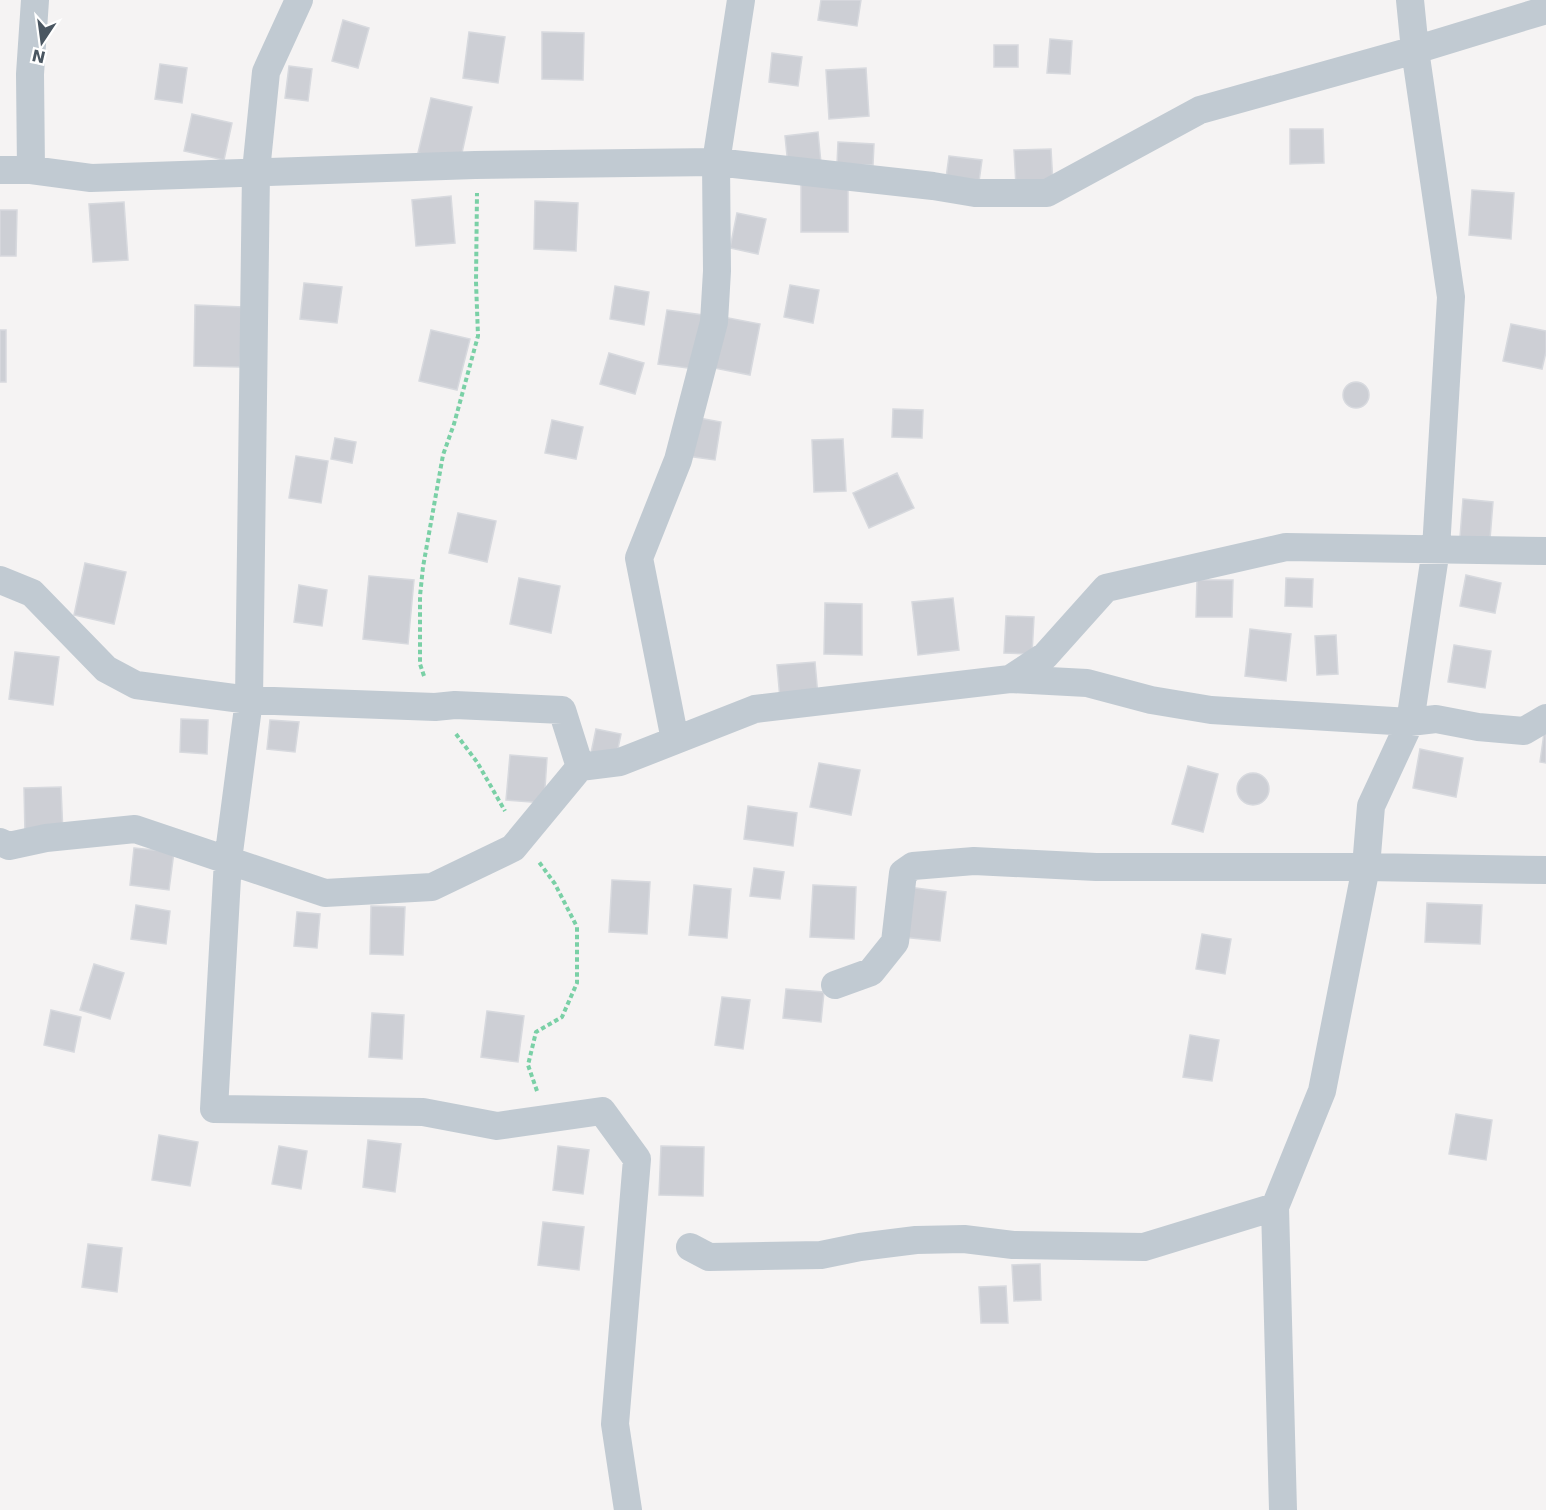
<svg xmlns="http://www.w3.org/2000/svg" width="1546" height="1510" font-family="'DejaVu Sans',sans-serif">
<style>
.building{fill:#cdcfd5;stroke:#d7d9de;stroke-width:1.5}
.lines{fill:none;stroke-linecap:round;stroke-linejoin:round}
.path{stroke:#7ad0a6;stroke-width:4;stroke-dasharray:4.5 3;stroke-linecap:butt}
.minor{stroke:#c1cad2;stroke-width:28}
</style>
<rect width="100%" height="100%" fill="#f5f3f3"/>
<path class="building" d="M821,0H861L857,26L818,20Z
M343,20L369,28L358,68L332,61Z
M469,32L505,37L498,83L463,78Z
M542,32L584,33L583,80L542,79Z
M1050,39L1072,41L1070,74L1047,73Z
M994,45H1018V67H994Z
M772,53L802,57L798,86L769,82Z
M160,64L187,68L182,103L155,99Z
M289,66L312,69L308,101L285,98Z
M866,68L869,116L829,119L826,70Z
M431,98L472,107L460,162L418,153Z
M192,114L232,123L224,160L184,151Z
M1290,129H1323L1324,163L1290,164Z
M818,132L821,163L788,166L785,136Z
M838,142L874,144L873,165L837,164Z
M1051,149L1053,184L1016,186L1014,150Z
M949,156L982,160L978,189L945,185Z
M801,184H848V232H801Z
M1472,190L1514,193L1511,239L1469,235Z
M451,196L455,243L416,246L412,200Z
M535,201L578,203L576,251L534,249Z
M124,202L128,260L93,262L89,204Z
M0,210H17L16,256H0Z
M737,213L766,219L758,254L730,248Z
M304,283L342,287L337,323L300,319Z
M790,285L819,290L813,323L784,317Z
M615,286L649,292L644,325L610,319Z
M195,305L243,307L240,367L194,366Z
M667,310L703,315L695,369L658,364Z
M723,317L760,324L750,375L714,368Z
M1511,324L1546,331V352L1542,369L1503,361Z
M0,330H6V382H0Z
M431,330L470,339L457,390L419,381Z
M609,353L644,363L635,394L600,384Z
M1343 395a13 13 0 1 1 26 0a13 13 0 1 1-26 0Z
M893,409L923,410L922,438L892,437Z
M694,417L721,422L715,460L687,456Z
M552,420L583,427L576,459L545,453Z
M335,438L356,442L352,463L331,459Z
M843,439L846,491L814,492L812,440Z
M296,456L328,461L321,503L289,498Z
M897,473L914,508L869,528L853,493Z
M1463,499L1493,502L1490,539L1460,537Z
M458,513L496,521L487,562L449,553Z
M85,563L126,572L114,624L74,615Z
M1466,575L1501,583L1495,613L1460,606Z
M369,576L414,580L408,644L363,639Z
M519,578L560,586L551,633L510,624Z
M1286,578L1313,579L1312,607L1285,606Z
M1197,580H1233L1232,617H1196Z
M299,585L327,590L322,626L294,622Z
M953,598L959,650L918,655L912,602Z
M825,603L862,604V655L824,654Z
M1006,616L1034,617L1032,654L1004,653Z
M1250,629L1291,634L1286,681L1245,676Z
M1336,635L1338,674L1317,675L1315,636Z
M1454,645L1491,651L1485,688L1448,682Z
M15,652L59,657L53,705L9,699Z
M815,662L818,696L780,699L777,665Z
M181,719L208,720L207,754L180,752Z
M270,720L299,722L295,752L267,749Z
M1545,726H1546V763L1540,762Z
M596,729L621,734L616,758L591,753Z
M1420,749L1463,758L1456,797L1413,788Z
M510,755L547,758L544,803L506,800Z
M819,763L860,770L851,815L810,807Z
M1188,766L1218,774L1203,832L1172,824Z
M1237 789a16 16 0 1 1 32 0a16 16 0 1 1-32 0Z
M61,787L63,834L25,835L24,788Z
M748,806L797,813L793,846L744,839Z
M134,848L174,852L169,890L130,885Z
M754,868L784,872L780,899L750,896Z
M612,880L650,882L647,934L609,932Z
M694,885L731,889L727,938L689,935Z
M813,885L856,887L854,939L810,937Z
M908,887L946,892L940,941L902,937Z
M1427,903L1482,905L1480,944L1425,942Z
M136,905L170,911L166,944L131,939Z
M371,906L405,907L403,955L370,954Z
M297,912L320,914L317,948L294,946Z
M1202,934L1231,939L1225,974L1196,969Z
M94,964L124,973L110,1019L80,1010Z
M786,989L824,992L821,1022L783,1018Z
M722,997L750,1000L743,1049L715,1045Z
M51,1010L81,1017L74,1052L44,1045Z
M487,1011L524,1016L518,1062L481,1057Z
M372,1013L404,1015L402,1059L369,1057Z
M1190,1035L1219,1040L1212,1081L1183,1077Z
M1456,1114L1492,1120L1486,1160L1449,1154Z
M159,1135L198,1142L190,1186L152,1180Z
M368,1140L401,1144L395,1192L363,1187Z
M279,1146L307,1151L301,1189L272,1184Z
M558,1146L589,1150L583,1194L553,1190Z
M661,1146L704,1147L703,1196L659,1195Z
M543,1222L584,1227L579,1270L538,1265Z
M88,1244L122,1248L117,1292L82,1287Z
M1040,1264L1041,1300L1014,1301L1012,1265Z
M1006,1286L1008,1323H981L979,1287Z"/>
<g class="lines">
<path class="path" d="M424,676L420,664V596L423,567L443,455L454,424L478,336L476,282L477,193
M456,734L477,762L505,811
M537,1091L528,1065L536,1032L562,1017L577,983V927L555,884L539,862"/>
<path class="minor" d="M299,0L266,72L256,171L249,700L228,860L214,1109L423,1112L497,1126L602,1111L637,1159L615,1424L628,1510
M0,170H31L91,178L475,165L716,162L933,186L975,193H1047L1200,110L1415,50L1546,10
M31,170L30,74L35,0
M0,580L32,593L106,669L136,685L249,700L435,707L455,705L562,710L580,767
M1010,679L1087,683L1151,700L1211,710L1410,722L1436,719L1478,727L1524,731L1546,718
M675,740L639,558L678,460L714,322L717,271L716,162L741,0
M0,842L9,846L46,838L135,829L325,893L432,887L513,848L580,767L620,762L755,709L1010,679L1045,656L1106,588L1286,547L1546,551
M835,985L871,972L895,942L903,873L913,866L974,861L1096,867H1366L1546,870
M690,1247L709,1257L821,1255L860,1247L916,1240L964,1239L1013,1245L1144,1247L1275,1207
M1283,1510L1275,1207L1322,1091L1366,867L1371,806L1410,722L1436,549L1451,297L1415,50L1410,0"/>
</g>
<g transform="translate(42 42) rotate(193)" stroke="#ffffff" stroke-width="4.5" paint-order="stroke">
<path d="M0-4.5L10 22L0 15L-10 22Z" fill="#4a5661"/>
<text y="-9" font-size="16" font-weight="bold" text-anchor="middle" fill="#4a5661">N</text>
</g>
</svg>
